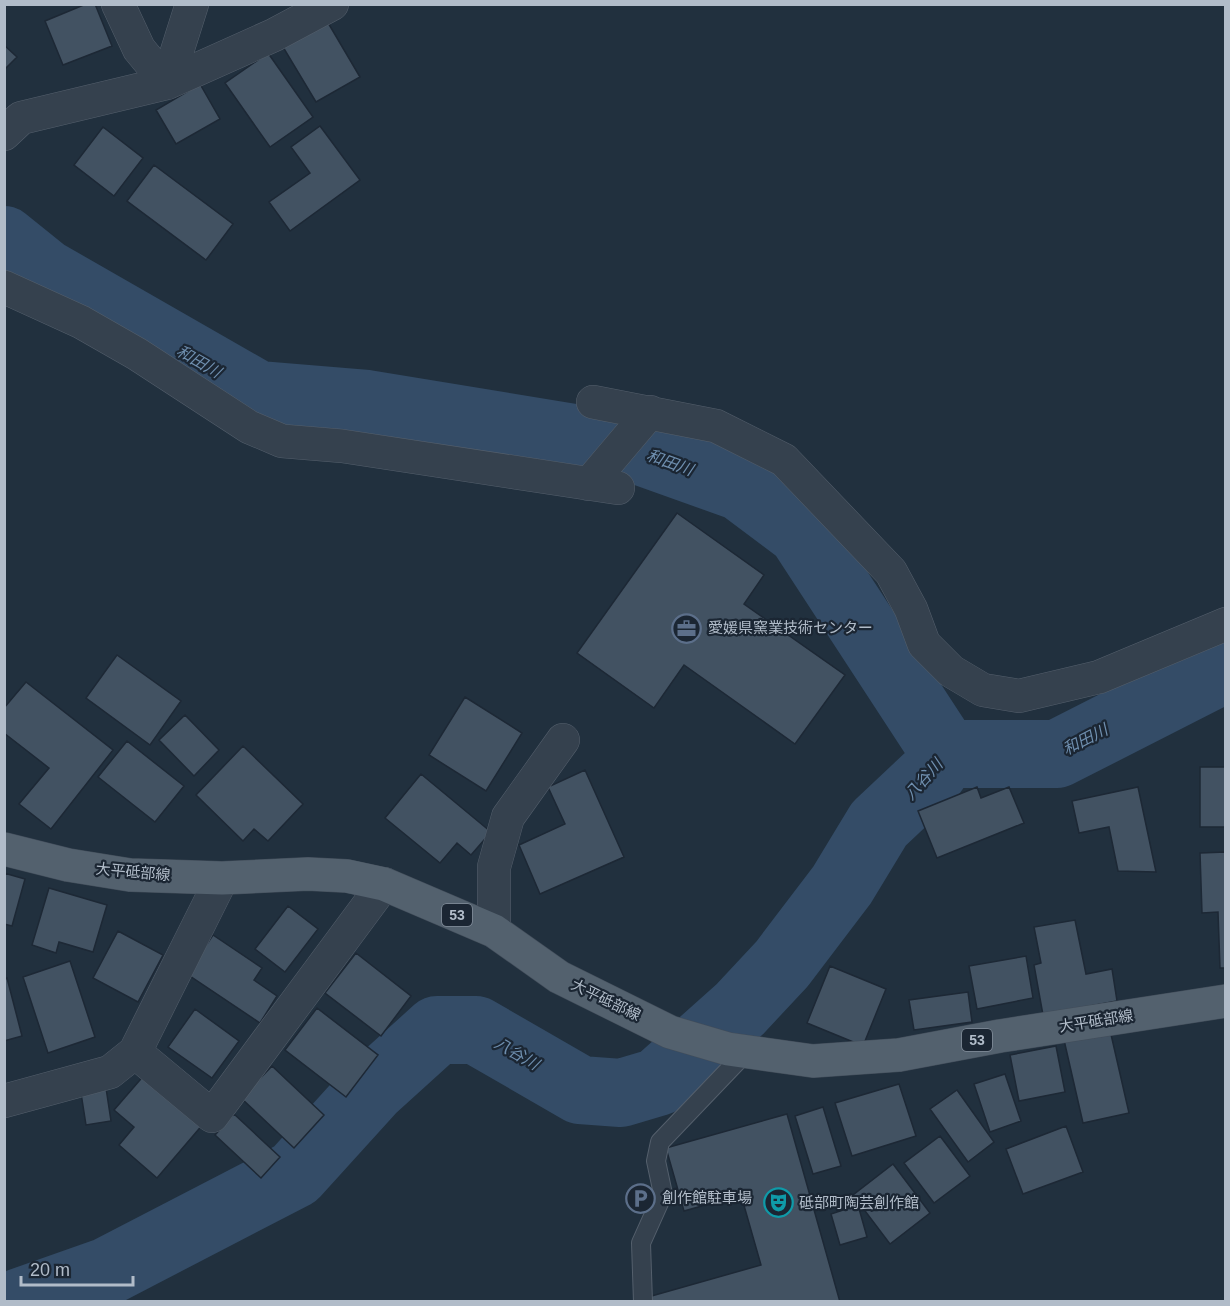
<svg xmlns="http://www.w3.org/2000/svg" width="1230" height="1306" font-family="Arial,'Noto Sans JP',sans-serif">
<style>
.lines{fill:none;stroke-linecap:round;stroke-linejoin:round}
.river{stroke:#344c67;stroke-width:68}
.building{fill:#425262;stroke:#1d2835;stroke-width:1.5}
.service-casing{stroke:#545f6c;stroke-width:20}
.minor-casing{stroke:#545f6c;stroke-width:34}
.primary-casing{stroke:#424d5a;stroke-width:34}
.service{stroke:#35414e;stroke-width:18}
.minor{stroke:#35414e;stroke-width:33}
.primary{stroke:#53616e;stroke-width:33}
.labels{text-anchor:middle;stroke-width:4.5;stroke-linejoin:round;paint-order:stroke}
.shield{fill:#1b2633;stroke:#848f9c;stroke-width:1.5}
.shield-label{font-size:14px;font-weight:bold;fill:#b1bcc9}
.poi-label{font-size:15px;fill:#b1bcc9;stroke:#1b2633;text-anchor:start}
.street-label{font-size:15px;fill:#b1bcc9;stroke:#1b2633}
.water-label{font-size:16px;font-style:italic;fill:#6f8faf;stroke:#1b2633}
</style>
<rect width="100%" height="100%" fill="#21303e"/>
<g class="lines">
<path class="river" d="M4,240L45,273L258,395L367,404L629,447L741,487L801,532L946,754
M946,754H1057L1226,668
M20,1302L108,1271L295,1174L373,1088L437,1030H476L580,1090L621,1093L658,1082L740,1009L782,964L842,885L879,824L931,775L946,754"/>
</g>
<path class="building" d="M86,4H95L112,46L63,65L45,21Z
M327,21L360,77L316,102L283,47Z
M4,45L17,57L4,70Z
M268,53L313,117L270,147L225,83Z
M200,84L220,119L176,144L156,110Z
M320,126L360,180L290,231L269,202L310,173L291,147Z
M103,127L143,158L114,196L74,165Z
M154,165L233,224L206,260L127,201Z
M677,513L764,575L744,604L845,675L795,744L684,665L654,708L577,653Z
M117,655L181,701L150,745L86,698Z
M26,682L113,750L51,829L19,804L49,768L4,733V708Z
M465,697L522,733L486,791L429,755Z
M185,715L219,750L194,776L159,740Z
M127,741L184,786L155,822L98,777Z
M243,746L303,804L268,841L254,829L243,841L196,795Z
M1200,767H1226V827H1200Z
M585,770L624,857L540,894L519,845L565,824L548,787Z
M421,774L491,832L471,855L457,843L440,863L385,818Z
M977,787L981,798L1009,787L1024,823L937,858L918,811Z
M1138,787L1156,872L1118,871L1109,827L1079,833L1072,801Z
M1226,852V968H1220L1218,912L1202,913L1200,853Z
M4,873L25,879L12,926L4,924Z
M49,888L107,905L93,952L59,942L56,953L32,945Z
M288,906L318,929L285,972L255,949Z
M1075,920L1086,974L1112,969L1117,1001L1043,1015L1034,965L1041,963L1034,927Z
M118,931L163,955L138,1002L93,978Z
M213,935L262,968L254,980L277,996L260,1023L187,974Z
M356,953L411,996L381,1036L325,993Z
M1026,956L1033,998L977,1009L969,966Z
M70,961L95,1037L48,1053L23,977Z
M830,966L886,989L863,1046L807,1023Z
M7,978L22,1036L4,1041V979Z
M968,992L972,1022L914,1030L909,1000Z
M317,1008L378,1055L346,1097L285,1050Z
M195,1009L239,1041L212,1078L168,1047Z
M1110,1030L1129,1113L1083,1123L1064,1040Z
M1056,1046L1065,1092L1019,1101L1010,1055Z
M272,1066L324,1115L294,1148L241,1098Z
M146,1073L204,1123L157,1178L119,1145L134,1127L114,1110Z
M1005,1074L1021,1121L990,1132L974,1084Z
M899,1084L916,1136L852,1156L835,1103Z
M106,1088L111,1121L86,1125L81,1093Z
M957,1090L994,1142L968,1162L930,1109Z
M823,1107L841,1166L813,1174L795,1116Z
M234,1114L280,1157L261,1178L215,1135Z
M787,1114L840,1302H649L648,1297L761,1265L741,1195L684,1211L666,1148Z
M1066,1126L1083,1172L1023,1194L1006,1149Z
M940,1136L970,1176L934,1203L904,1163Z
M893,1164L930,1213L890,1244L853,1195Z
M858,1205L867,1237L840,1245L831,1214Z"/>
<g class="lines">
<defs>
<path id="service" d="M643,1302L641,1243L663,1194L656,1161L660,1142L746,1052"/>
<path id="minor" d="M118,4L139,49L167,83
M167,83L192,4
M4,134L21,118L167,83L274,35L332,4
M4,287L81,322L137,354L249,427L282,441L342,446L618,488
M593,402L716,426L784,460L891,572L911,609L924,644L951,671L983,690L1019,696L1099,677L1226,624
M589,484L650,412
M494,931V867L508,817L563,740
M135,1052L212,1116L384,884
M4,1101L110,1072L135,1052L222,878"/>
<path id="primary" d="M4,849L68,865L130,875L222,878L308,874L347,876L384,884L494,931L559,977L670,1032L728,1049L813,1061L899,1055L1000,1036L1226,1001"/>
</defs>
<use href="#service" class="service-casing"/>
<use href="#minor" class="minor-casing"/>
<use href="#primary" class="primary-casing"/>
<use href="#service" class="service"/>
<use href="#minor" class="minor"/>
<use href="#primary" class="primary"/>
</g>
<defs>
<symbol id="office-ring" viewBox="-11 -11 22 22"><circle r="9.5" fill="#1b2633" stroke="#5c6f8a" stroke-width="1.5"/><path d="M-6-3h4V-5.5h4V-3h4V5H-6ZM-1-4.5V-3h2v-1.5ZM-6 0V1H6V0Z" fill="#5c6f8a"/></symbol>
<symbol id="parking-ring" viewBox="-11 -11 22 22"><circle r="9.5" fill="#1b2633" stroke="#5c6f8a" stroke-width="1.5"/><path d="M-3.5-5.5H1a3.5 3.5 0 0 1 0 7H-1V5.5H-3.5ZM-1-3.4V-.6H.8a1.4 1.4 0 0 0 0-2.8Z" fill="#5c6f8a"/></symbol>
<symbol id="theatre-ring" viewBox="-11 -11 22 22"><circle r="9.5" fill="#1b2633" stroke="#0f9aa8" stroke-width="1.5"/><path d="M-5-5.5Q0-4 5-5.5V0Q5 5 0 6Q-5 5-5 0ZM-3.3-2.5H-1v1.5H-3.3ZM1-2.5H3.3v1.5H1ZM-2.8 1Q0 5.5 2.8 1Z" fill="#0f9aa8"/></symbol>
</defs>
<g fill-rule="evenodd">
<use href="#office-ring" x="670" y="612" width="33" height="33"/>
<use href="#parking-ring" x="624" y="1182" width="33" height="33"/>
<use href="#theatre-ring" x="762" y="1186" width="33" height="33"/>
</g>
<g class="labels">
<g class="shield">
<rect x="442" y="904" width="30" height="22" rx="4.5"/>
<rect x="962" y="1029" width="30" height="22" rx="4.5"/>
</g>
<g class="shield-label">
<text x="457" y="920">53</text>
<text x="977" y="1045">53</text>
</g>
<g class="poi-label">
<text x="708" y="633">愛媛県窯業技術センター</text>
<text x="662" y="1203">創作館駐車場</text>
<text x="799" y="1208">砥部町陶芸創作館</text>
</g>
<g class="street-label">
<text transform="translate(133 872) rotate(5)" y="5">大平砥部線</text>
<text transform="translate(606 1000) rotate(26)" y="5">大平砥部線</text>
<text transform="translate(1096 1021) rotate(-9)" y="5">大平砥部線</text>
</g>
<g class="water-label">
<text transform="translate(199 361) rotate(30)" y="6">和田川</text>
<text transform="translate(670 462) rotate(20)" y="6">和田川</text>
<text transform="translate(1085 739) rotate(-27)" y="6">和田川</text>
<text transform="translate(923 779) rotate(-48)" y="6">八谷川</text>
<text transform="translate(517 1053) rotate(30)" y="6">八谷川</text>
</g>
</g>
<rect width="1230" height="1306" fill="none" stroke="#b1bcc9" stroke-width="12"/>
<path d="M21 1276v9h112v-9" fill="none" stroke="#b1bcc9" stroke-width="3"/>
<text x="30" y="1276" font-size="18" fill="#b1bcc9" stroke="#1b2633" stroke-width="4.5" paint-order="stroke">20 m</text>
</svg>
